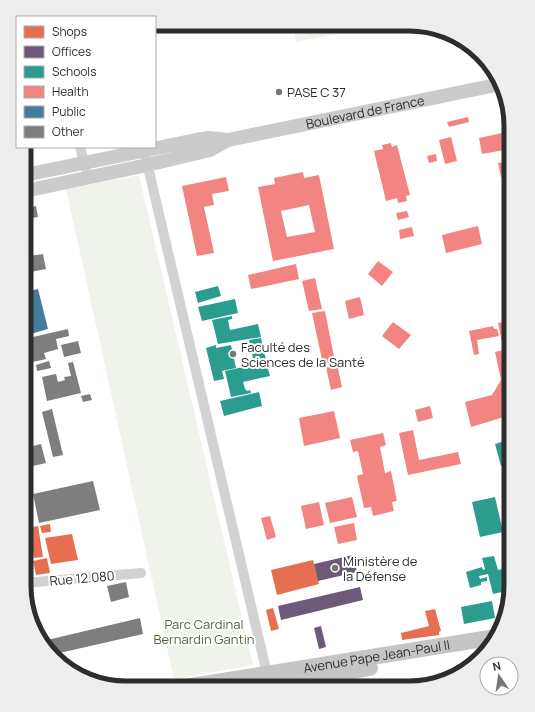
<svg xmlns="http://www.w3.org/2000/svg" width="535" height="712" font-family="Manrope,sans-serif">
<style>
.green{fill:#f0f3eb}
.shops{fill:#e76f51}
.offices{fill:#6d597a}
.schools{fill:#2a9d8f}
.health{fill:#f28482;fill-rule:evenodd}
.public{fill:#457b9d}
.building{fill:#7e7e7e}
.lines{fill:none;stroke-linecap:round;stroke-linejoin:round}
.street{stroke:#d2d2d2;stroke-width:10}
.secondary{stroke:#cbcbcb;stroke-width:14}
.primary{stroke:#c5c5c5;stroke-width:16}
.poi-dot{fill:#767676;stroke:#fff;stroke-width:1.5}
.labels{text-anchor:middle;stroke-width:4;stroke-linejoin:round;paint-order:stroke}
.poi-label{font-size:13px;fill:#2d2d2d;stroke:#fff;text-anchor:start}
.street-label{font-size:13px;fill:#2d2d2d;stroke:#fff}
.park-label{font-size:13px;fill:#4e673c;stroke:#fff}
.rim{fill:none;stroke:#2d2d2d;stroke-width:5}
</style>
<rect width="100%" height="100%" fill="#fff"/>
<path class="green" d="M293,25H383L296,42Z
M139,175L253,665L174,679L66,189Z
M455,677L410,688H391Z"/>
<path class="shops" d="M50,524L51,532L42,533L40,526Z
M38,526L43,557L34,558L28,528Z
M72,534L78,560L51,564L45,538Z
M47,558L50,573L36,575L33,561Z
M313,560L319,584L277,595L271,570Z
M273,608L279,629L271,631L266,610Z
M435,609L441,631L439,632V635L402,640L401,633L429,626L425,611Z"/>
<path class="offices" d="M353,555L357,572L318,581L314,564Z
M360,587L363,600L281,620L278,606Z
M321,626L326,647L319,649L314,628Z"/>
<path class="schools" d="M218,286L221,296L198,303L195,292Z
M235,299L238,313L202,321L198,307Z
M232,316V319L228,320L230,330L258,324L261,337L218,344L212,320Z
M261,338L266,360L254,363L249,340Z
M216,345V348L231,345L236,368L222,371L224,379L214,381L206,348Z
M266,362L270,376L243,382L245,389L247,391L250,390L251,393L231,397L225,371Z
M259,392L262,406L224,416L220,401Z
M511,439V463L501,466L495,444Z
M511,468V485H509L506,469Z
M495,497L503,532L480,537L472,502Z
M494,556L498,570L511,567V590L493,594L488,574L479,576L480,579L487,577V581L481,582V585L470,588L466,572L482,567L483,570L485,569L482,558Z
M492,601L495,618L464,624L461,607Z"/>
<path class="health" d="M468,117L469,122L449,127L447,122Z
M507,132L510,149L482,154L479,138Z
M451,137L457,161L445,164L439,140Z
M391,143L392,147L397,145L410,195L406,196L407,201L398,203L397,198L386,201L374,151L383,149L382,145Z
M436,154L437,161L429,163L427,156Z
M511,161V175L501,177L498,163Z
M303,172L304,178L319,175L334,249L273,261L258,187L275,184L274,178ZM309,205L315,232L287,237L281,211Z
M226,177L229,191L212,194L214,205L204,207L214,253L197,256L182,186Z
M407,211L409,217L398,220L396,213Z
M478,226L482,244L446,253L442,235Z
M412,227L414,236L400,239L399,230Z
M378,261L393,272L382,286L368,274Z
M296,264L299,279L251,289L248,275Z
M315,278L322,309L309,311L302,281Z
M360,297L364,315L349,319L345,301Z
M325,311L335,362L323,364L312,313Z
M507,321L509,329H511V341H507L508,346L503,347L498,323Z
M393,322L411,335L399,349L382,336Z
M493,326L494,329H497L499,336L477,340L479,354L474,355L469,331Z
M511,348V415L471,427L465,402L492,395L501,380L495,352Z
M337,364L342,387L331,390L326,367Z
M430,406L433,418L418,422L415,410Z
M334,411L340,438L304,446L299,418Z
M413,430L419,460L458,452L461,464L408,475L399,433Z
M383,433L386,445L380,447L385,473L391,471L397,501L392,502L394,511L373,516L371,507L364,508L357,476L363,474L358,451L353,452L350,440Z
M352,497L357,517L330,523L325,503Z
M319,502L324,525L306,529L301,506Z
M270,516L276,537L267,540L261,518Z
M354,523L357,540L338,544L334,527Z"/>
<path class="public" d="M38,289L48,329L27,335L24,325L25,292Z"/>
<path class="building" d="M36,206L38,217L25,219V208Z
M25,238L29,256L43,254L46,269L25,273Z
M68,329L69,336L56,339L58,349L44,353L46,359L24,364V339Z
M78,341L81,353L64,357L61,345Z
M49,361L51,368L37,371L36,365Z
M73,362L81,393L47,401L42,377L56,374L58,382L65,380L64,377L71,376L68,363Z
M90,394L92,400L83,402L81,396Z
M52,409L63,455L53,457L42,412Z
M28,415L33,436L29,437L27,428L24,429V416Z
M27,433L29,438L31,437L33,446L41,444L46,463L24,468V434Z
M93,481L100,510L39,523L33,494Z
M126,582L129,597L111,602L107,586Z
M140,618L143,634L55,654L43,641Z"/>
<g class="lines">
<path class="street" d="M80,147L86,169
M144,150L268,678
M24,583L141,573"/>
<g class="secondary">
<path d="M25,175L196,140L209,138L228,140"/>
<path id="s1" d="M25,191L147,165L210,150L228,140L501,84"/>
</g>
<g class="primary">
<path id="s2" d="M185,687L496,637"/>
<path d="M259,688L370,668"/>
</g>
</g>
<g class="poi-dot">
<circle cx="279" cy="92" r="4"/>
<circle cx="233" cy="354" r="4"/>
<circle cx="335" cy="568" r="4"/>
</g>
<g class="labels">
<g class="poi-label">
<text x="287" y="97">PASE C 37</text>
<text x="241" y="352">Faculté des<tspan x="241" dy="15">Sciences de la Santé</tspan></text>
<text x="343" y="566">Ministère de<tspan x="343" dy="15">la Défense</tspan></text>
</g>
<g class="street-label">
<text dy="5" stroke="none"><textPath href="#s1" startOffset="350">Boulevard de France</textPath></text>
<text transform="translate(82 578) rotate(-5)" y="5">Rue 12.080</text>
<text dy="5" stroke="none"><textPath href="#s2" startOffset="194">Avenue Pape Jean-Paul II</textPath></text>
</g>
<g class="park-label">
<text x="204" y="629">Parc Cardinal<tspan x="204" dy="15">Bernardin Gantin</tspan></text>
</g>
</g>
<path d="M0 0H535V712H0ZM126 31H409A95 95 0 0 1 504 126V586A95 95 0 0 1 409 681H126A95 95 0 0 1 31 586V126A95 95 0 0 1 126 31Z" fill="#eee" fill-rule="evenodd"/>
<path class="rim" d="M126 31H409A95 95 0 0 1 504 126V586A95 95 0 0 1 409 681H126A95 95 0 0 1 31 586V126A95 95 0 0 1 126 31Z"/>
<rect x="16" y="16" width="140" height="132" fill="#ffffff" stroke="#ababab"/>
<rect x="24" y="26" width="20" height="12" fill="#e76f51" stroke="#ababab"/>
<text x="52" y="36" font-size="12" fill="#2d2d2d">Shops</text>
<rect x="24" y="46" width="20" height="12" fill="#6d597a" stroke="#ababab"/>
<text x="52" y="56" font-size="12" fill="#2d2d2d">Offices</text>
<rect x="24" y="66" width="20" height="12" fill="#2a9d8f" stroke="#ababab"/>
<text x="52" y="76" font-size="12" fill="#2d2d2d">Schools</text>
<rect x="24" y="86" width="20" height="12" fill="#f28482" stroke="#ababab"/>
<text x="52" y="96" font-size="12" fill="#2d2d2d">Health</text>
<rect x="24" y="106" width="20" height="12" fill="#457b9d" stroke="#ababab"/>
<text x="52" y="116" font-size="12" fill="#2d2d2d">Public</text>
<rect x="24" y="126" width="20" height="12" fill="#7e7e7e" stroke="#ababab"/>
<text x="52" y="136" font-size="12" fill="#2d2d2d">Other</text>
<g transform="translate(499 676) rotate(347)"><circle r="19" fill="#ffffff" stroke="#ababab"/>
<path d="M0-3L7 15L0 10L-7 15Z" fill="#767676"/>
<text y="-6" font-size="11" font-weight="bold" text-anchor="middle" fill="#2d2d2d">N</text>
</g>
</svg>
